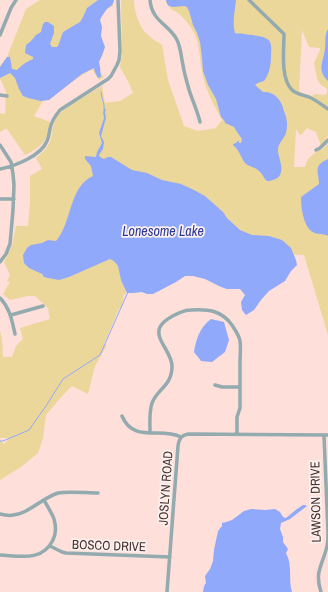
<svg xmlns="http://www.w3.org/2000/svg" width="328" height="592" font-family="'Archivo Narrow',sans-serif">
<style>
.green{fill:#ecd79b;fill-rule:evenodd}
.water{fill:#91a9fb}
.lines{fill:none;stroke-linecap:round;stroke-linejoin:round}
.stream{stroke:#91a9fb;stroke-width:1}
.minor{stroke:#93aaaf;stroke-width:3.5}
.labels{text-anchor:middle;stroke-width:3.5;stroke-linejoin:round;paint-order:stroke}
.street-label{font-size:13px;fill:#47332f;stroke:#fcf1ef}
.water-label{font-size:14px;font-style:italic;fill:#2b3996;stroke:#fcf1ef}
</style>
<rect width="100%" height="100%" fill="#fedfd9"/>
<path class="green" d="M40,0H113V6L100,12L102,56L96,67L104,77L99,80L92,69L44,99L34,116L50,122C49,127 48,133 46,138C42,146 33,151 25,155L7,129H5L0,132V113L5,114L6,92L1,80L0,79V66L7,57L26,9Z
M121,0H134C134,10 138,23 144,31C148,36 156,41 162,45L168,80L184,126L198,131L216,128L222,120C215,107 207,93 203,77C200,65 200,52 197,40C195,31 181,12 172,10L166,2V0H328V136L321,146L316,132L307,128L301,135H300L296,129L294,167H305L308,159L317,151L323,149L328,142V335L304,255L286,254L151,271L130,282L126,293L124,295L122,307L119,309L104,344L107,345L95,366L88,394L72,386L62,396L46,415L43,438L38,453L21,467L0,480V440L4,444L10,438H0V331L2,339L3,357H12L16,346L23,339L20,328L50,319L48,308L35,296H28L10,300L3,294L10,282L7,281L10,275L4,262L12,246L16,226H28L30,202V176L42,169L36,158C45,151 51,144 52,133C53,128 53,122 56,118C62,108 91,93 102,86L105,103L120,101L133,93L129,83L120,67L122,54ZM302,30L309,47L320,48V50L314,63L317,78L320,84L327,89V93L325,95L315,94L312,96L299,92Z"/>
<path class="water" d="M98,0H114C113,5 112,5 108,8C105,11 102,16 100,20L102,27L101,36L105,47L103,53L99,62L100,67L101,77L98,78L95,72L94,68L82,74L49,100L41,101L28,98L23,96L19,89L15,78L10,73L0,78V67L7,57H10L12,69L17,70C23,64 26,62 33,59V57L25,53L26,45L31,41L36,35L41,32L43,24L45,22H48L54,26V33L50,44L52,47H57L58,46L63,32L80,22L83,17L87,8Z
M166,0H236C235,11 232,22 235,33C238,34 240,33 244,34C250,35 268,36 270,42C272,46 271,53 271,57C271,65 269,75 264,81L258,83L255,85L263,92C272,91 279,97 282,105C284,109 282,107 284,111C287,118 288,125 286,133C284,139 278,143 278,150C278,157 284,167 280,175C278,179 271,181 267,181C263,178 263,174 259,171C255,167 249,167 245,163C240,156 240,151 233,145V144L236,143L238,141H239V143H241L242,139L237,132L234,127L225,123L224,120L221,117L216,99L208,85L203,71L202,58L200,42L197,33L193,25L189,11L187,7L184,6L173,7L169,6L167,4Z
M328,29V81C316,70 324,61 325,48C326,41 324,36 328,29Z
M104,109H106L105,112L106,118L101,136L104,142L103,149L99,155L100,157L104,159L108,157H111L132,170L147,173L162,180L181,184L194,190L205,196L223,212L227,218L240,230L252,235L269,236L282,240L291,248L296,260L297,265L291,271L285,281L269,291L261,300L254,310L246,315L242,310L241,302L245,295L240,289H227L221,287L205,279L193,276H185L176,282L153,294H147L142,292L134,293H127L121,280L118,266L114,261L110,259L69,277L59,280L48,278L44,277L42,274L29,268L24,263L23,255L27,248L31,245L42,243L48,240L56,241C72,223 69,186 93,176L91,166L85,159V156L96,157L97,152L102,143L99,133L104,118L103,112Z
M328,159V236C323,233 317,235 313,232C303,227 301,206 301,197L319,184C319,172 312,166 328,159Z
M211,319L224,322L229,340L225,352L212,362L201,361L194,352C196,339 200,327 211,319Z
M303,505H305L307,506L290,519L281,523L280,529L283,537V542L288,549L286,553C293,566 288,579 292,592H203L204,586L206,583L205,576L210,569L213,561L214,550L218,531L222,526V522L223,523L232,520L244,511L251,509L265,510L275,509L280,512L283,517L286,518L297,509Z"/>
<g class="lines">
<path class="stream" d="M101,92C101,98 105,103 104,109
M0,441H3L29,430L46,406L63,379L100,355L128,292"/>
<path class="minor" d="M150,0C152,22 169,24 177,40C181,48 181,57 183,65C184,72 186,79 188,86C191,98 197,109 200,122
M249,0L284,34C284,49 280,78 292,90C296,94 304,95 309,97C316,100 322,105 328,109
M0,35L11,8L16,0
M0,95L7,96
M0,145L11,162L13,174L14,185L13,210L10,244L6,254L0,262
M316,150L320,148L328,140
M0,169C15,166 41,156 47,141C49,137 49,133 50,129C51,122 55,116 60,110L108,79L111,76L117,65L119,60L120,51L118,0
M0,199H14
M0,298C10,308 12,321 15,334
M11,315L43,306
M215,385L222,387H240
M122,416C133,443 161,427 181,437
M150,433C150,423 149,412 152,403C158,388 172,386 172,366C172,352 154,339 160,327C164,319 182,310 191,310C208,309 221,310 232,325C235,330 239,335 240,341C241,348 240,355 240,362C240,376 240,389 240,402V408L237,417V434
M0,514C4,515 9,516 13,515C28,514 42,498 58,493C67,491 87,493 98,493
M50,546L62,552L66,553L170,557
M0,555C20,556 42,562 53,540C56,534 56,526 54,519C52,513 47,506 44,500
M167,592L178,446C179,439 181,435 189,434L328,435
M321,592C314,571 323,565 327,546C328,542 328,538 328,533L324,435"/>
</g>
<g class="labels">
<g class="street-label">
<text transform="translate(165 488) rotate(-86)" y="5">JOSLYN ROAD</text>
<text transform="translate(315 502) rotate(-91)" y="5">LAWSON DRIVE</text>
<text transform="translate(109 545) rotate(2)" y="5">BOSCO DRIVE</text>
</g>
<g class="water-label">
<text x="163" y="236">Lonesome Lake</text>
</g>
</g>
</svg>
